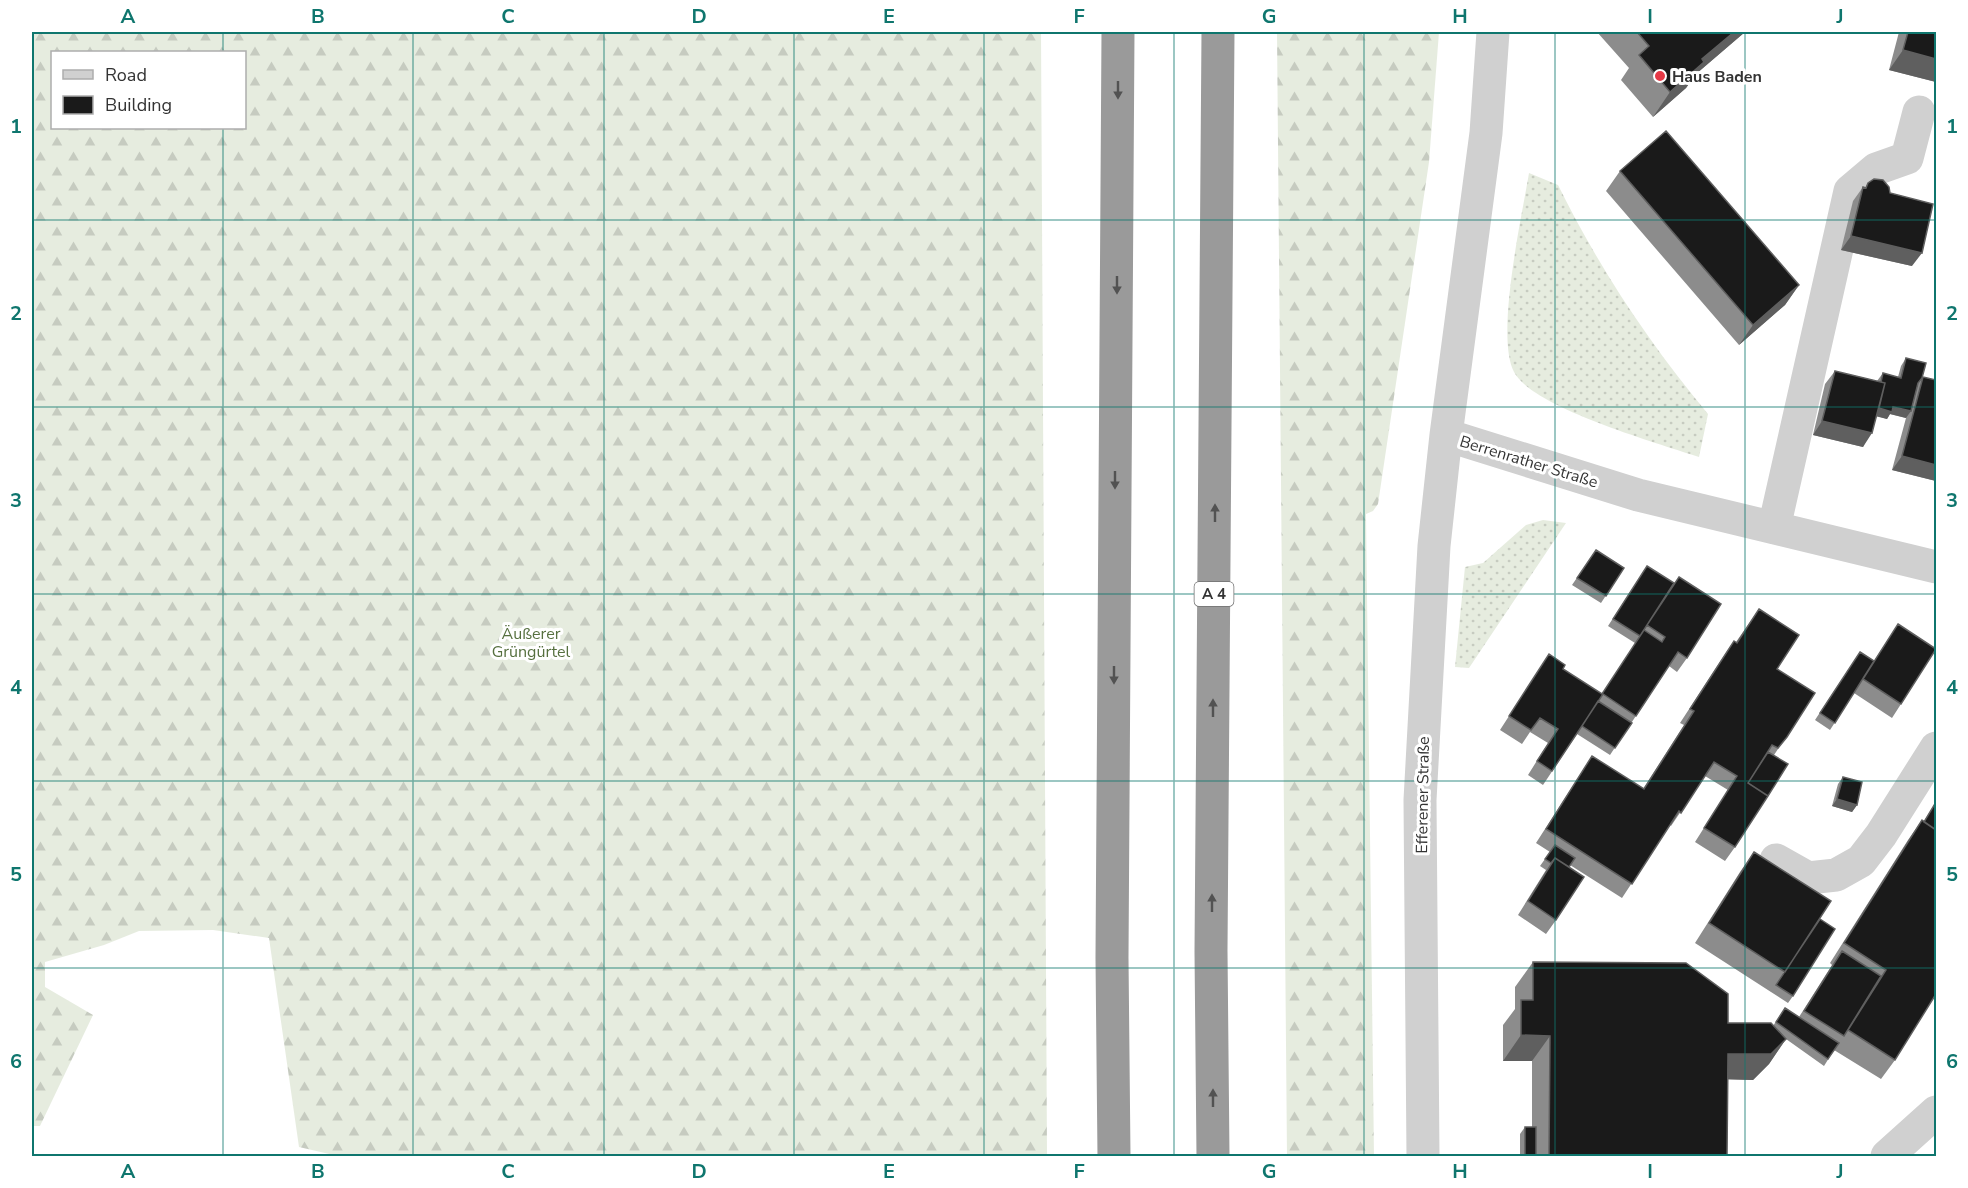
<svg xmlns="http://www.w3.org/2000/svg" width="1968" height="1188" font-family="'Nunito Sans',sans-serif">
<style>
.grass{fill:url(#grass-dots)}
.forest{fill:url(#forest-firs);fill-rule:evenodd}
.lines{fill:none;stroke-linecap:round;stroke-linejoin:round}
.minor{stroke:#d0d0d0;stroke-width:33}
.highway{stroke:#9a9a9a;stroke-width:33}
.wall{fill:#8c8c8c}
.shaded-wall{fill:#5f5f5f}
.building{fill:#1a1a1a;stroke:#5f5f5f;stroke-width:1.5}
.oneway{fill:#525252}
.grid{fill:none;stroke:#0f766e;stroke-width:1.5;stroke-opacity:0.55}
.poi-dot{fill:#e63946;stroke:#fff;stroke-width:2}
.labels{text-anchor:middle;stroke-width:6;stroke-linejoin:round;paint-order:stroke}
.shield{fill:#fff;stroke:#707070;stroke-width:1.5}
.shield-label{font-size:15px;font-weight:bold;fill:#333}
.poi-label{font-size:16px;font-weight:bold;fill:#333;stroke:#fff;text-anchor:start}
.street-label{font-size:16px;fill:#333;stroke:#fff}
.park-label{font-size:16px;fill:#56703f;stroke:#fff}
.neatline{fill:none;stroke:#0f766e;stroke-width:2}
.grid-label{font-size:20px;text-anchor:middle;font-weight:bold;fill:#0f766e}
</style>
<defs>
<pattern id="grass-dots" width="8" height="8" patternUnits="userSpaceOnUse" patternTransform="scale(1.5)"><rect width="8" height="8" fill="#e6ecdf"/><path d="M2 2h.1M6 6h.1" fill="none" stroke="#c6cbc0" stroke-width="1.8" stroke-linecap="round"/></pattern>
<pattern id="forest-firs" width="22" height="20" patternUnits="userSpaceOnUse" patternTransform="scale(1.5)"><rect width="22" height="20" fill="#e6ecdf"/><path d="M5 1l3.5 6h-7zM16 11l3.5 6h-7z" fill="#c6cbc0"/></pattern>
</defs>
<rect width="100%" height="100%" fill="#fff"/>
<path class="grass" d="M1529,173L1558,185C1599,268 1649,343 1708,414L1699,457C1658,443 1533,408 1514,372C1495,336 1522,216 1529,173Z
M1543,520L1566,523L1469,668L1455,667L1465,567L1483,563L1526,525Z"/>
<path class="forest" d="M32,32H1041L1047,1156H338L299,1147L269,938L213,930L139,931L104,945L45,962V987L93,1015L40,1126H32ZM52,52H244V128H52Z
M1277,32H1439L1429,162L1378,504L1373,511L1366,514L1374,1156H1287Z"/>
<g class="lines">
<path class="minor" d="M1446,435L1638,495L1936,567
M1774,528L1850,191L1876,169L1907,158L1919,112
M1776,860L1808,878L1836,875L1861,861L1881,835L1936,748
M1423,1156L1420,800L1434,546L1446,435L1486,133L1493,32
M1887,1156L1936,1112"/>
<path class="highway" d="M1114,1156L1112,958L1118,32
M1213,1156L1211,951L1218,32"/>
</g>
<path class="wall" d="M1597,32H1745L1696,74L1686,88L1653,117L1621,80L1629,68Z
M1899,32H1936V82L1889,70Z
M1620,171L1799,285L1785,305L1739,345L1606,191Z
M1868,183L1890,193L1912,266L1841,250L1853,201L1863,187L1865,188Z
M1906,358L1922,378L1936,380V481L1892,470L1906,418L1890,414L1887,419L1877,416L1863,447L1813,435L1825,384L1835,371L1877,381L1883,373L1898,377L1901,366Z
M1596,550L1624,568L1601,603L1572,585Z
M1647,566L1687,658L1677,672L1669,666L1610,755L1577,734L1543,785L1528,775L1548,743L1530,732L1522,744L1500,730L1549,654L1563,669L1602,694L1638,639L1635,643L1608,626Z
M1759,609L1777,669L1815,693L1774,755L1735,847L1725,861L1695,842L1728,790L1705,776L1671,826L1670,825L1622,898L1570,865L1569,867L1556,920L1546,934L1518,915L1546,870L1540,866L1550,852L1536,843L1592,756L1643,789L1684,725L1680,723L1725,654L1734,641L1736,642Z
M1898,624L1901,704L1892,718L1854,693L1830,730L1815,720L1860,652L1874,661Z
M1843,777L1857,805L1852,812L1832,806L1838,784Z
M1936,802L1895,1060L1881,1079L1834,1050L1824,1066L1786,1039L1769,1064L1753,1080L1728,1079L1727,1156H1520V1134L1525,1127H1532V1061H1503V1025L1515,1009V987L1533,962L1728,1023L1773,1026L1785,1008L1799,1017L1832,965L1830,963L1908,840L1922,820L1924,821Z
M1754,852L1820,919L1793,996L1788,1003L1771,992L1695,943L1740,872Z"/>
<path class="shaded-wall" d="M1734,32H1745L1696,74L1686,88L1653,117L1670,92L1702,59Z
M1903,50L1936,59V82L1889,70Z
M1851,236L1922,253L1912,266L1841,250Z
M1799,285L1785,305L1739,345L1753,325Z
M1893,407L1911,411L1906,418L1890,414L1887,419L1871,415L1876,408Z
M1822,421L1872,433L1863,447L1813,435Z
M1902,456L1936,465V481L1892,470Z
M1837,799L1857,805L1852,812L1832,806Z
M1521,1035L1550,1036L1532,1061H1503Z
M1786,1039L1769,1064L1753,1080L1710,1079L1728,1054Z"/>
<path class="building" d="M1637,32H1734L1702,59L1704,62L1670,92L1639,55L1649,46Z
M1908,32H1936V59L1903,50Z
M1666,131L1799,285L1753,325L1620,171Z
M1874,179L1883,180L1889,187L1890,193L1933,204L1922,253L1851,236L1863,187L1866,188L1868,183Z
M1906,358L1926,363L1922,378L1918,383L1911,411L1893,407L1892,412L1879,408L1885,383L1881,382L1883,373L1901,378Z
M1835,371L1885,383L1872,433L1822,421Z
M1923,377L1936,380V465L1902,456Z
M1596,550L1624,568L1606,596L1577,578Z
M1647,566L1674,583L1640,636L1613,619Z
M1679,577L1721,604L1687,658L1678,652L1636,716L1603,694L1552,771L1537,761L1558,729L1540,718L1531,730L1509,716L1549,654L1565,665L1563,669L1602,694L1644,630L1662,642L1665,637L1647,625Z
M1759,609L1799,635L1777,669L1815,693L1787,737L1778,748L1772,745L1748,783L1768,796L1735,847L1704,828L1737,776L1714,762L1681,813L1679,811L1632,884L1546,829L1592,756L1644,789L1694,711L1690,709L1734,641L1737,643Z
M1898,624L1936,649L1901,704L1863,679Z
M1860,652L1874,661L1835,723L1820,713Z
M1598,701L1632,723L1615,748L1582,726Z
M1768,752L1788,764L1768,796L1748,783Z
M1843,777L1862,782L1857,805L1837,799Z
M1936,802V830L1924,822Z
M1922,820L1936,830V994L1895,1060L1848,1030L1886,970L1844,943Z
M1555,845L1575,858L1569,867L1555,858L1551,863L1545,859Z
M1754,852L1831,901L1785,972L1709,923Z
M1555,858L1584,877L1556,920L1528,901Z
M1820,919L1835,929L1793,996L1776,985Z
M1842,951L1881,976L1844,1036L1804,1011Z
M1533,962L1686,963L1728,994V1023H1771L1786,1039L1771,1054H1728L1727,1156H1549L1550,1036L1521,1035V1000H1533Z
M1785,1008L1839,1043L1828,1059L1776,1022Z
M1525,1127H1536V1156H1525Z"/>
<defs><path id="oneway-solid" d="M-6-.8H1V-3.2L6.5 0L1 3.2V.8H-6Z" transform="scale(1.5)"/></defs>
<g class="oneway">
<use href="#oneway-solid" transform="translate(1118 90) rotate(90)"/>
<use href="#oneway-solid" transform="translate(1117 285) rotate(90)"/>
<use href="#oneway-solid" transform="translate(1115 480) rotate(90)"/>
<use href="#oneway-solid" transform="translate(1215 513) rotate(-90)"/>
<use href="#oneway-solid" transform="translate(1114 675) rotate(90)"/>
<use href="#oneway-solid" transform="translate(1213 708) rotate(-90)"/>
<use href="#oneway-solid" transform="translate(1212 903) rotate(-90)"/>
<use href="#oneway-solid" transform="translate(1213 1098) rotate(-90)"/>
</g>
<path class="grid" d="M223,32V52M413,32V1156M604,32V1156M794,32V1156M984,32V1156M1174,32V1156M1364,32V1156M1555,32V1156M1745,32V1156M223,128V1156M32,220H1936M32,407H1936M32,594H1936M32,781H1936M32,968H1936"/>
<circle class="poi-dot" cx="1660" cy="76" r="6"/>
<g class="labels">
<rect class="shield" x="1194.5" y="582" width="39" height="24" rx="4.5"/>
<g class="shield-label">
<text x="1214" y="599">A 4</text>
</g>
<g class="poi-label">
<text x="1672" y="82">Haus Baden</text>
</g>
<g class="street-label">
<text transform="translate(1529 461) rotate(17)" y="6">Berrenrather Straße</text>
<text transform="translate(1422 795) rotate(-89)" y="6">Efferener Straße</text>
</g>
<g class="park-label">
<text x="531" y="639">Äußerer<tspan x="531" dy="18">Grüngürtel</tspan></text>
</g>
</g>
<rect width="1968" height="1188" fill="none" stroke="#ffffff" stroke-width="66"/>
<rect x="51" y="51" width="195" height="78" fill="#ffffff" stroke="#adadad" stroke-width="1.5"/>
<rect x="63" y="70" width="30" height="9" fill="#d0d0d0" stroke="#adadad" stroke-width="1.5"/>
<text x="105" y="81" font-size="18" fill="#333333">Road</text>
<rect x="63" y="96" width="30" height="18" fill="#1a1a1a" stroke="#adadad" stroke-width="1.5"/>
<text x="105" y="111" font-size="18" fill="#333333">Building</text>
<rect x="33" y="33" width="1902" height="1122" class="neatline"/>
<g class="grid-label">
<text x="128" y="23">A</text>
<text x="318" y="23">B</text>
<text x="508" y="23">C</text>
<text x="699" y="23">D</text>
<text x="889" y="23">E</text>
<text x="1079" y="23">F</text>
<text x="1269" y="23">G</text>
<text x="1460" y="23">H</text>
<text x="1650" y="23">I</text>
<text x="1840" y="23">J</text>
<text x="16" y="133">1</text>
<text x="1952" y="133">1</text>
<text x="16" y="320">2</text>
<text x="1952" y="320">2</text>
<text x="16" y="507">3</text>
<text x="1952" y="507">3</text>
<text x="16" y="694">4</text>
<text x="1952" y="694">4</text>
<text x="16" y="881">5</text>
<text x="1952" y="881">5</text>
<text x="16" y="1068">6</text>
<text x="1952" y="1068">6</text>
<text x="128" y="1178">A</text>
<text x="318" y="1178">B</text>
<text x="508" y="1178">C</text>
<text x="699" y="1178">D</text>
<text x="889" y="1178">E</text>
<text x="1079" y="1178">F</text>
<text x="1269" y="1178">G</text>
<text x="1460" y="1178">H</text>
<text x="1650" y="1178">I</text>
<text x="1840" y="1178">J</text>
</g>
</svg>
